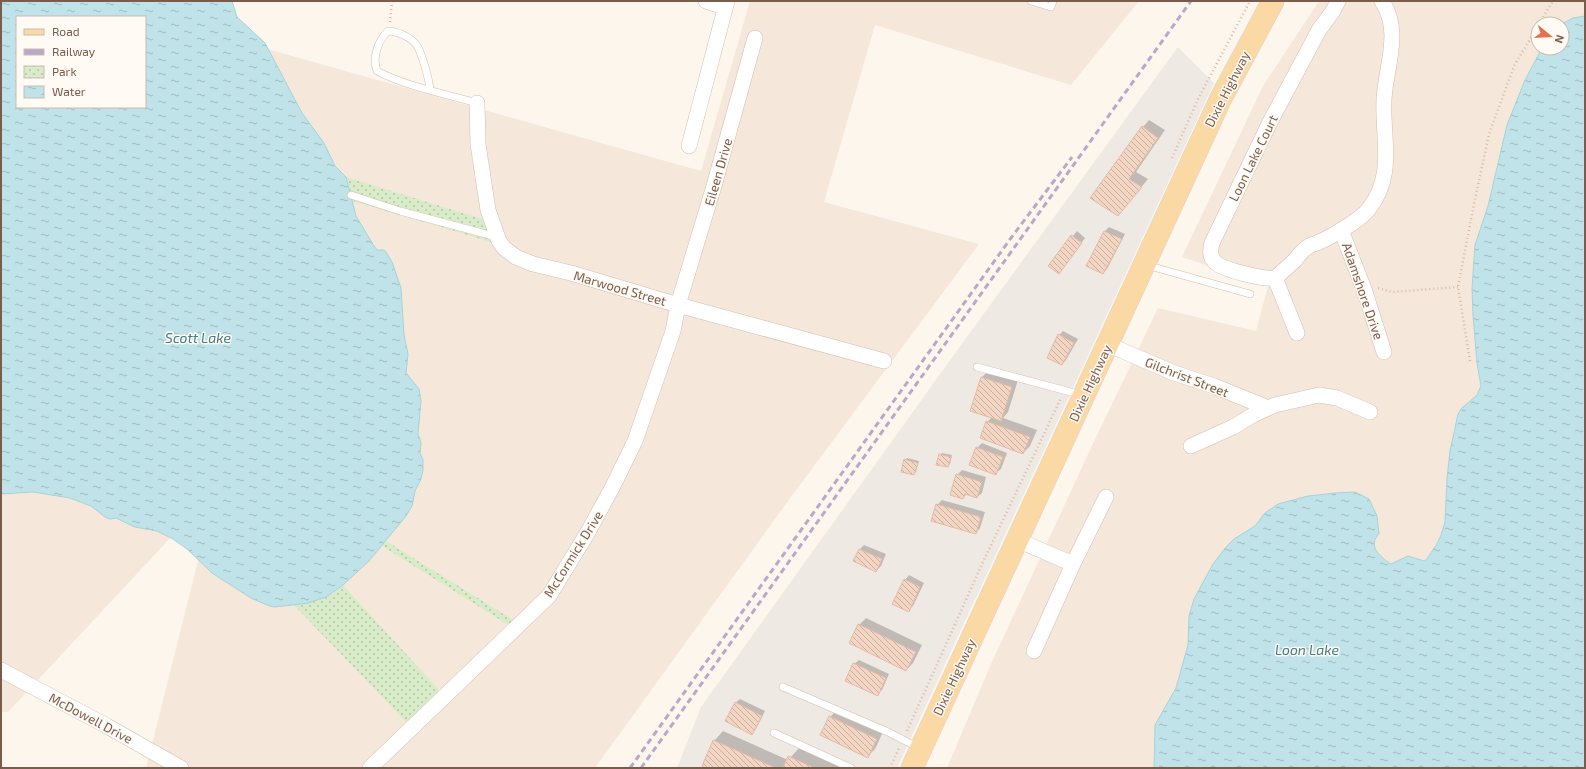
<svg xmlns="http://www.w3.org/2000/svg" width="1586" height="769" font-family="'Exo 2',sans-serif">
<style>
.residential{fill:#f5e8da;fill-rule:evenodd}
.industrial{fill:#efe9e4}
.park{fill:url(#park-dots)}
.water{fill:url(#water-ripples);stroke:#a5d3da;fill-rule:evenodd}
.shadow{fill:#0003}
.building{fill:url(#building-back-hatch);stroke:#e6bba3}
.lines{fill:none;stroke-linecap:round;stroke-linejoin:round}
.lane-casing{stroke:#d1beb0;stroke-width:8}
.street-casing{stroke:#d1beb0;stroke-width:16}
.primary-casing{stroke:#dad1cd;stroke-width:23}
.path{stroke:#d9b8a5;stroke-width:2.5;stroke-dasharray:1 3;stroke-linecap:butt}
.lane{stroke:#fff;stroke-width:7}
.street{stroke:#fff;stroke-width:15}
.primary{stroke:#fbd9a5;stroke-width:22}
.rail{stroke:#b9a8c9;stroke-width:3;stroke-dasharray:6 4;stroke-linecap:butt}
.labels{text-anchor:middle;stroke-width:3;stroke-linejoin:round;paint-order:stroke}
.street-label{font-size:13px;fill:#7a5c4d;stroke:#fffaf3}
.water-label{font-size:14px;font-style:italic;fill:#437c86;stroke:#fffaf3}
</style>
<defs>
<pattern id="park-dots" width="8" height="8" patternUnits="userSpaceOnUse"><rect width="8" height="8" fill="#d8ecc9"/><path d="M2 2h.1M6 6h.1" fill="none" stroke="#b4c2a5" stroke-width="1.8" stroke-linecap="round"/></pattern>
<pattern id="water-ripples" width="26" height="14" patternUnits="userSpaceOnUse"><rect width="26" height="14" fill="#bfe3e8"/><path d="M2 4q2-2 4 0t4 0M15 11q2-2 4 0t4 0" fill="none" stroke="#a0bbbe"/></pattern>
<pattern id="building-back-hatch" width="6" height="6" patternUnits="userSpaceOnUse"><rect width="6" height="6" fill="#f3d5c3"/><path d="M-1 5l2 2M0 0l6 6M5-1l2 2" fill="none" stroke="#cab0a1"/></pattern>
</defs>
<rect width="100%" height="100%" fill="#fdf6ec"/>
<path class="residential" d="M750,1H1139L1071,85L875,25L824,202L979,244L791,497L595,768H146L216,489L8,712H1V415L239,341L168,21L701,171Z
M1319,1H1585V306L1496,561L1251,768H947L991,664L1089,452L1158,308L1256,331L1268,286L1182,257L1263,86ZM1538,24H1562V48H1538Z"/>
<path class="industrial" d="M1178,47L1214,83L897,768H677L701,707L953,356Z"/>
<path class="park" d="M346,177L489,221L498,244L352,201Z
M386,541L515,621L510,626L382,546Z
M343,585L441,692L409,725L293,604L332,594Z"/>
<path class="water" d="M1,1H232L237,17L265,43L302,113L324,143L335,166L346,177L356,216L374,246L377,250H384L386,252L392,262L401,288L404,335L408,354L406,373L419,389L421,401L418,434L421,442L420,453L423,460V470L421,479L415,491L412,506L406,516L369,561L343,585L326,597L308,603L284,606L274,607L267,605L251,598L212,573L187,549L173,539L157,531L135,527L116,518L110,519L105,517L91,506L70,498L33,492L1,494ZM17,17H145V107H17Z
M1585,16V768H1154L1155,725L1176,688L1188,645L1189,616L1194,599L1213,564L1226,547L1234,539L1255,526L1265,513L1278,504L1308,496L1336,493L1355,492L1369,499L1377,516L1379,534C1367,546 1380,557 1391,564L1408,556L1424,561L1426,560L1437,544L1441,535L1445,522L1447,478L1450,451L1458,414L1462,408L1477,395L1481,386L1477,363L1473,315L1472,288L1475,245L1488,206L1507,125L1525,80L1542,48H1562V24L1573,18Z"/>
<path class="shadow" d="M1149,120L1165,130L1136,172L1148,179L1118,215L1143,127Z
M1109,227L1125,234L1107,269L1103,273L1088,266L1105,231Z
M1077,231L1085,238L1063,268L1049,266Z
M1063,331L1078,339L1066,360L1062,364L1059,335Z
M989,370L1018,380L1008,412L1003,418L1037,430L1030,446L1023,453L987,422L992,417L982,377Z
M982,443L1007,453L1001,469L996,473L977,448Z
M942,453L952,455L950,464L948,466L940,455Z
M907,458L919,461L916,472L914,474L905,460Z
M962,470L986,477L982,493L977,497L967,494L963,498L957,475Z
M942,500L985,512L980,528L976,533L937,505Z
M864,545L886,554L881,566L876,571L854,561L860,549Z
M909,575L924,583L913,606L909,610L905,580Z
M866,618L922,645L913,663L906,670L859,625Z
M859,660L889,674L882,690L877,694L854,664Z
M740,699L765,711L756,729L752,734L735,703Z
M837,710L883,732L875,749L868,756L830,717Z
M723,731L788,760L799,748L845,768H708L714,741Z"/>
<path class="building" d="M1142,126L1158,138L1129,179L1142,187L1118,216L1090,198Z
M1104,231L1122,239L1103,274L1086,266Z
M1071,235L1082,243L1059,274L1048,266Z
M1058,334L1074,343L1062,365L1047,358Z
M981,377L1012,387L1001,421L970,411Z
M986,421L1030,437L1023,454L980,438Z
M976,447L1003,457L996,475L969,465Z
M939,454L951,457L948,467L936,465Z
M904,459L918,463L914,475L901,472Z
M956,474L982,482L977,498L965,494L963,499L950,495Z
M936,504L981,517L976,534L931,521Z
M859,549L882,559L876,572L853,561Z
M904,579L920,587L909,612L892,604Z
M858,624L916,652L906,671L849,643Z
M853,663L886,678L878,696L845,681Z
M735,702L762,716L752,735L725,721Z
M829,716L877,739L868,758L820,735Z
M713,740L776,768H705L702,766Z
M788,756L815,768H783Z"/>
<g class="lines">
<defs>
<path id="lane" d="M1031,1L1051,7L1053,1
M430,90C429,79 422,53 416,44C410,37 397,31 388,31C378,41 372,57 377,71C405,86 446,94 477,103
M351,195L400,211L497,237
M1146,265L1250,294
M977,367L1082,395
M783,687L888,732L919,748
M774,733L851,768"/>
<path id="street" d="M706,1L725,7
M477,103L478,144L488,210L499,241L504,248L516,257L533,264L571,273L678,305L884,361
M689,146L727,1
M1341,230L1364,289L1384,352
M1275,278C1265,280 1224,270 1216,263C1210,258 1210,250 1212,243L1270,122L1319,30L1333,11L1338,1
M1275,278C1282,272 1289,266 1295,260C1299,255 1303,249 1308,247C1311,244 1316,244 1319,242C1331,237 1360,220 1368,210C1396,175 1382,139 1384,99C1386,65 1402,32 1382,1
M1275,278L1297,333
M1107,344L1174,373L1214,386L1268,408
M1191,446L1233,427L1253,415L1275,405L1319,395L1337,398L1370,412
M1017,540L1073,564
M1034,651L1073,564L1106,497
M1,670L107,726L181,768
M370,768L549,596L588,532L613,486L635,441L673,331L678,305L714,186L755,38"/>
<path id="primary" d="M912,768L1221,98L1273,1"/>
</defs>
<use href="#lane" class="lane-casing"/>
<use href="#street" class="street-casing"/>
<use href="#primary" class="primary-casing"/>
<path class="path" d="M390,22L392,1
M1539,24L1553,1
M1172,158L1198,99L1250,1
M1378,288L1392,292L1458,287
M1470,361L1458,287L1473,209L1489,134L1515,64L1538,26
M907,731L983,562L1061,398
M890,768L899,748"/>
<use href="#lane" class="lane"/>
<use href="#street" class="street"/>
<use href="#primary" class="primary"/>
<path class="rail" d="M630,768L1011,238L1072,157
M641,768L1191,1"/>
</g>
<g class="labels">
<g class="street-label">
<text transform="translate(1227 89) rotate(-63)" y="5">Dixie Highway</text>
<text transform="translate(1253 158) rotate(-64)" y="5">Loon Lake Court</text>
<text transform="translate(718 172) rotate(-74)" y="5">Eileen Drive</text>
<text transform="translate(620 288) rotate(16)" y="5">Marwood Street</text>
<text transform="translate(1363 291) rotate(71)" y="5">Adamshore Drive</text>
<text transform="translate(1187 377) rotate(21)" y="5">Gilchrist Street</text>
<text transform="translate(1090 383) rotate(-65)" y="5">Dixie Highway</text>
<text transform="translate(573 554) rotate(-58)" y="5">McCormick Drive</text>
<text transform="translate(954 677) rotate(-65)" y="5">Dixie Highway</text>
<text transform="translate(91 718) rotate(28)" y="5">McDowell Drive</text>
</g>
<g class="water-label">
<text x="198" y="343">Scott Lake</text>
<text x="1307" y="655">Loon Lake</text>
</g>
</g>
<rect width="1586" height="769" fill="none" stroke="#7a5c4d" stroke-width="4"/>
<rect x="16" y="16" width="130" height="92" fill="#fffaf3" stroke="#cabbb1"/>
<rect x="24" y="29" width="20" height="6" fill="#fbd9a5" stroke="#cabbb1"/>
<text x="52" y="36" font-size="12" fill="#7a5c4d">Road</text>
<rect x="24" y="49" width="20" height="6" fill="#b9a8c9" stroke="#cabbb1"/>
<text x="52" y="56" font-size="12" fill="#7a5c4d">Railway</text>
<rect x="24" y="66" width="20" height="12" fill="url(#park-dots)" stroke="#cabbb1"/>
<text x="52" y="76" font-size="12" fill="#7a5c4d">Park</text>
<rect x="24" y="86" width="20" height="12" fill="url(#water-ripples)" stroke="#cabbb1"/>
<text x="52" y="96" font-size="12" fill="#7a5c4d">Water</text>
<g transform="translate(1550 36) rotate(108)"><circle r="19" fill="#fffaf3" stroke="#cabbb1"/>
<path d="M0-3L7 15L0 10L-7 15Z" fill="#e76f51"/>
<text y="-6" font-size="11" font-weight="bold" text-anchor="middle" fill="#7a5c4d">N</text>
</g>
</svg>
